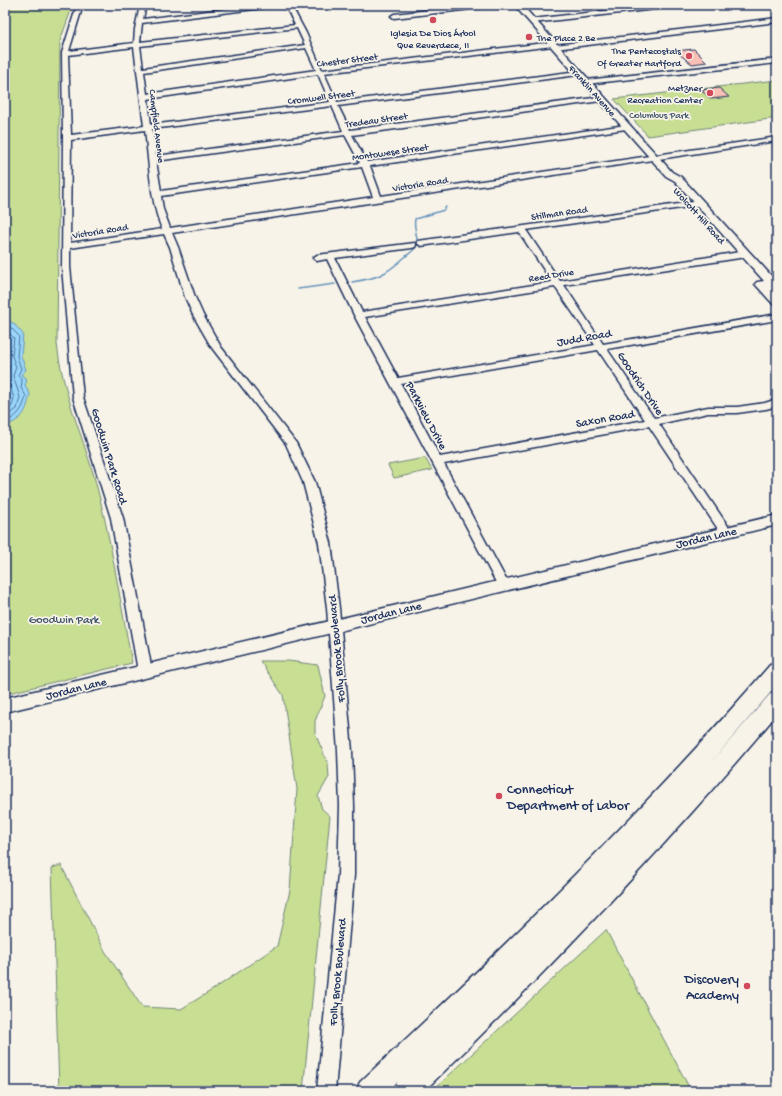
<svg xmlns="http://www.w3.org/2000/svg" width="782" height="1096" font-family="'Gochi Hand',sans-serif">
<style>
.green{fill:#c7de93;stroke:#718678}
.water{fill:#99d6fa;stroke:#6793bc}
.lines{fill:none;stroke-linecap:round;stroke-linejoin:round}
.shore{stroke:#4d729c;stroke-width:1}
.stream{stroke:#6793bc;stroke-width:1.5}
.building{fill:#fbc0b5;stroke:#1b2f5e}
.minor-casing{stroke:#1b2f5e;stroke-width:3}
.major-casing{stroke:#1b2f5e;stroke-width:3}
.highway-casing{stroke:#1b2f5e;stroke-width:3}
.minor{fill:#f7f3e8;fill-rule:evenodd}
.major{fill:#f7f3e8;fill-rule:evenodd}
.highway{fill:#f7f3e8;fill-rule:evenodd}
.poi-dot{fill:#d1495b;stroke:#f7f3e8;stroke-width:1.5}
.labels{text-anchor:middle;stroke-width:3.5;stroke-linejoin:round;paint-order:stroke}
.far-poi-label{font-size:10px;fill:#1b2f5e;stroke:#f7f3e8;text-anchor:end}
.far-street-label{font-size:10px;fill:#1b2f5e;stroke:#f7f3e8}
.far-park-label{font-size:10px;fill:#3d5269;stroke:#f7f3e8}
.street-label{font-size:12px;fill:#1b2f5e;stroke:#f7f3e8}
.park-label{font-size:12px;fill:#3d5269;stroke:#f7f3e8}
.near-poi-label{font-size:14px;fill:#1b2f5e;stroke:#f7f3e8;text-anchor:start}
</style>
<rect width="100%" height="100%" fill="#f7f3e8"/>
<filter id="ink" filterUnits="userSpaceOnUse"><feTurbulence type="fractalNoise" baseFrequency=".025" numOctaves="2"/><feDisplacementMap in="SourceGraphic" scale="8" xChannelSelector="R" yChannelSelector="G"/><feConvolveMatrix kernelMatrix="1 2 1 2 8 2 1 2 1" color-interpolation-filters="sRGB"/></filter>
<g filter="url(#ink)">
<path class="green" d="M5,5H73L60,41L57,344C62,390 81,432 94,476C111,537 120,601 132,663L5,694Z
M777,80V118L648,136L614,99Z
M425,458L432,470L394,478L388,465Z
M260,661H288L318,665L325,696L315,721V733L328,764L329,777L318,796L322,809L330,816L303,1091H59L52,868L61,865L105,951L142,1007L181,1009L214,989L277,946L290,890L297,789L283,695Z
M606,930L691,1091H432Z"/>
<path class="water" d="M5,318L14,324L23,334L21,356L26,370L21,375L27,379L25,386L30,394C26,413 23,419 5,426Z"/>
<g class="lines">
<path class="shore" d="M5,322L19,336L17,356L21,369L18,375L22,381L21,388L26,396C23,409 18,417 5,422
M5,329L14,338L12,356L16,367L13,376L20,397L17,409L5,417
M5,336L8,341L6,357L9,367L7,377L14,398L12,406L5,410"/>
<path class="stream" d="M352,282C378,278 385,275 405,257C409,253 416,250 417,244C418,235 413,228 415,219L444,210L446,207
M298,289L335,284"/>
</g>
<path class="building" d="M694,49L707,62L692,64L675,51Z
M719,88L729,97L711,99L701,90Z"/>
<g class="lines">
<defs>
<path id="minor" d="M77,5H83L69,51L134,43L135,29L140,5H146L143,19L257,5H275L272,7L142,23L140,42L295,25L285,5H291L306,33L322,70L553,42L555,43V45L777,18V22L555,49L553,48V46L324,73L337,102L578,71L581,73L578,75L338,106L350,130L601,97L604,99L601,101L352,135L367,162L626,125L630,127L626,129L370,166L381,196L777,137V141L172,233L178,247L195,297L203,315L221,347L296,443L315,482L331,543L339,608L352,751L354,806V875L335,1091H317L338,875L340,806L338,751L327,608L319,543L303,482L286,444L212,348L193,315L185,297L170,247L164,234L70,248V267L83,397L123,518L152,671L150,675L145,677L140,675L138,671L111,518L73,397L62,267L63,138L62,53ZM297,28L305,45L143,68L140,46ZM134,47L144,126L71,135L68,55ZM306,48L316,70L147,94L144,72ZM318,74L330,102L151,125L148,99ZM332,106L343,131L156,156L152,129ZM145,130C149,161 150,201 162,229L70,243L71,140ZM345,135L360,163L161,191L156,161ZM362,167L373,197L170,228L163,209L161,196Z
M474,5H492L489,7L394,18L391,16L394,14Z
M658,5H677L674,7L532,23L529,21L532,19Z
M777,59V63L586,84L583,82L586,80Z
M700,201L704,203L703,205L526,230L560,281L746,251L750,254L746,257L564,285L603,344L777,314V320L607,349L654,418L708,407H737L765,403L777,399V406L766,409L737,413H708L659,424L732,532L730,535L726,536L722,535L649,426L444,464L509,585L507,588L503,590L499,588L354,315L327,259L317,261L313,258L317,255L415,243L416,245L415,247L412,248L335,258L362,312L552,282L519,232L421,246L417,243L418,241ZM555,287L595,345L398,378L365,317ZM598,350L645,420L440,457L401,384Z"/>
<path id="major" d="M514,5H522L672,172L681,177L777,282V292H774L777,295V305L773,304L755,284L757,282L764,281L675,181L666,176Z
M768,5H777V11Z
M777,515V525L5,712V698Z"/>
<path id="highway" d="M777,663V685L708,766L770,694L777,692V714C666,846 548,971 424,1091H393L397,1082L388,1091H356L360,1082C503,949 642,813 770,665Z"/>
</defs>
<use href="#minor" class="minor-casing"/>
<use href="#major" class="major-casing"/>
<use href="#highway" class="highway-casing"/>
<use href="#minor" class="minor"/>
<use href="#major" class="major"/>
<use href="#highway" class="highway"/>
</g>
</g>
<g class="poi-dot">
<circle cx="433" cy="20" r="4"/>
<circle cx="529" cy="37" r="4"/>
<circle cx="689" cy="56" r="4"/>
<circle cx="710" cy="93" r="4"/>
<circle cx="499" cy="796" r="4"/>
<circle cx="747" cy="986" r="4"/>
</g>
<g class="labels">
<g class="far-poi-label">
<text x="433" y="36" text-anchor="middle">Iglesia De Dios Árbol<tspan x="433" dy="12">Que Reverdece, II</tspan></text>
<text x="537" y="41" text-anchor="start">The Place 2 Be</text>
<text x="681" y="54">The Pentecostals<tspan x="681" dy="12">Of Greater Hartford</tspan></text>
<text x="702" y="91">Metzner<tspan x="702" dy="12">Recreation Center</tspan></text>
</g>
<g class="far-street-label">
<text transform="translate(347 59) rotate(-7)" y="4">Chester Street</text>
<text transform="translate(593 90) rotate(48)" y="4">Franklin Avenue</text>
<text transform="translate(321 96) rotate(-7)" y="4">Cromwell Street</text>
<text transform="translate(376 119) rotate(-8)" y="4">Tredeau Street</text>
<text transform="translate(158 126) rotate(83)" y="4">Campfield Avenue</text>
<text transform="translate(390 151) rotate(-8)" y="4">Montowese Street</text>
<text transform="translate(420 183) rotate(-9)" y="4">Victoria Road</text>
<text transform="translate(559 212) rotate(-8)" y="4">Stillman Road</text>
<text transform="translate(700 215) rotate(48)" y="4">Wolcott Hill Road</text>
<text transform="translate(100 230) rotate(-9)" y="4">Victoria Road</text>
<text transform="translate(551 274) rotate(-9)" y="4">Reed Drive</text>
</g>
<g class="far-park-label">
<text x="659" y="118">Columbus Park</text>
</g>
<g class="street-label">
<text transform="translate(584 337) rotate(-10)" y="4">Judd Road</text>
<text transform="translate(641 383) rotate(56)" y="4">Goodrich Drive</text>
<text transform="translate(427 415) rotate(62)" y="4">Parkview Drive</text>
<text transform="translate(605 418) rotate(-10)" y="4">Saxon Road</text>
<text transform="translate(110 456) rotate(73)" y="4">Goodwin Park Road</text>
<text transform="translate(706 537) rotate(-13)" y="4">Jordan Lane</text>
<text transform="translate(391 612) rotate(-14)" y="4">Jordan Lane</text>
<text transform="translate(336 649) rotate(-95)" y="4">Folly Brook Boulevard</text>
<text transform="translate(76 688) rotate(-14)" y="4">Jordan Lane</text>
<text transform="translate(337 972) rotate(-85)" y="4">Folly Brook Boulevard</text>
</g>
<g class="park-label">
<text x="64" y="623">Goodwin Park</text>
</g>
<g class="near-poi-label">
<text x="507" y="793">Connecticut<tspan x="507" dy="16">Department of Labor</tspan></text>
<text x="739" y="983" text-anchor="end">Discovery<tspan x="739" dy="16">Academy</tspan></text>
</g>
</g>
<rect width="782" height="1096" fill="none" stroke="#f7f3e8" stroke-width="20"/>
<rect x="10" y="10" width="762" height="1076" fill="none" stroke="#1b2f5e" stroke-width="1.5" filter="url(#ink)"/>
</svg>
